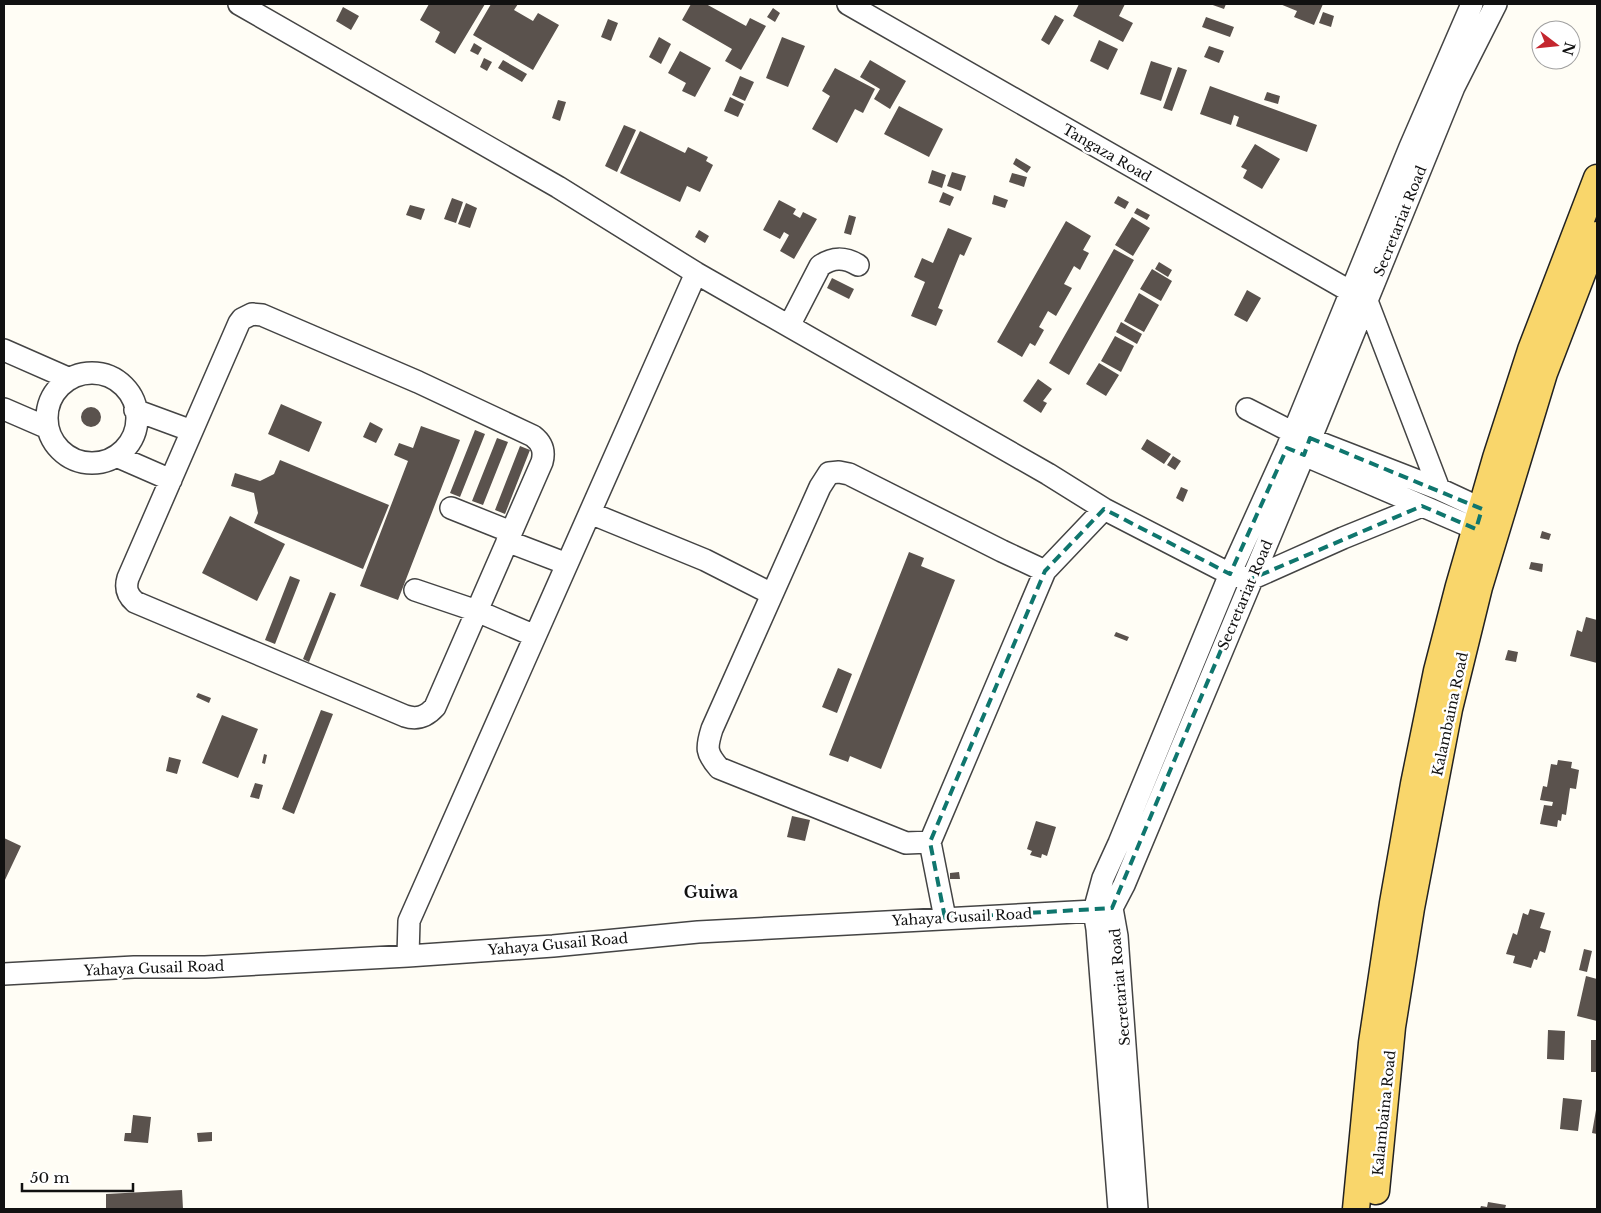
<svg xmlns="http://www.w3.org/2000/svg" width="1601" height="1213" font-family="'Libre Baskerville',serif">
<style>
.building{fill:#5a524d}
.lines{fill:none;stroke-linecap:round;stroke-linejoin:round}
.minor-casing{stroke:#444;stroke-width:24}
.major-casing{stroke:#222;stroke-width:29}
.minor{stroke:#fff;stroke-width:21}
.major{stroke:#f9d66b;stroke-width:26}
.marked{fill:none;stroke:#0f766e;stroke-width:4;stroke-dasharray:10 6;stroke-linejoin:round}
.labels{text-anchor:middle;stroke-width:5;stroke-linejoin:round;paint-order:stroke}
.street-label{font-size:14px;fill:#111;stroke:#fff}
.quarter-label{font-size:16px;font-weight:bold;fill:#111;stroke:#fff}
</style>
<rect width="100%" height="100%" fill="#fffdf5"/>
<path class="building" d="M429,4H485L455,54L435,42L440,32L420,20Z
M491,4H518L514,10L533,21L538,13L559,25L533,70L473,35Z
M691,4H706L746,26L750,18L766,26L741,70L725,61L732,49L682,20Z
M1079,4H1125L1119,16L1133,23L1123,42L1073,16Z
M1210,4H1226L1224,9Z
M1280,4H1323L1314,25L1294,17L1297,11Z
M343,7L359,16L351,30L336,21Z
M773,8L780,13L775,22L767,17Z
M1323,12L1334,16L1331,27L1319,23Z
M1055,15L1064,20L1049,45L1041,40Z
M1206,17L1234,27L1230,37L1202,27Z
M608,19L618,23L611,41L601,37Z
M659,37L671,44L661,64L649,57Z
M782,37L805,46L788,87L766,78Z
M1099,40L1118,49L1108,70L1090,61Z
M474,43L482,48L478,55L470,51Z
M1209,46L1224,51L1219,63L1204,57Z
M680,51L711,68L695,97L682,91L686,83L668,73Z
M484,58L492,62L487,71L480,67Z
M503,60L527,74L522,82L498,68Z
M870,60L906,81L890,109L874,99L880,89L860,77Z
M1151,61L1172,68L1161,101L1140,94Z
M1178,67L1187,70L1172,111L1163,108Z
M835,68L875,89L863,113L855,109L837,143L812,129L830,96L822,91Z
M740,76L754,82L745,101L732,95Z
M1210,86L1317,125L1307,152L1236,126L1239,117L1234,115L1231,125L1200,114Z
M1267,92L1280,96L1278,104L1264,100Z
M730,97L744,104L738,117L724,111Z
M558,100L566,102L560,121L552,118Z
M899,106L943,129L929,157L884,134Z
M624,125L636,130L617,172L605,166Z
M640,131L685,153L688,147L708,157L706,161L713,165L700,192L687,186L680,202L620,173Z
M1255,144L1280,159L1262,189L1243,178L1247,170L1241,167Z
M1016,158L1031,167L1027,173L1013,164Z
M932,170L946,175L942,188L928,183Z
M952,172L966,176L961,191L947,186Z
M1012,173L1027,177L1024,187L1009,182Z
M943,192L954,197L950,206L939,202Z
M994,195L1008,200L1005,208L992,204Z
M1118,196L1129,202L1125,209L1114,203Z
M452,198L463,202L456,223L444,219Z
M779,200L796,209L793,214L800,218L803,212L817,219L794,259L780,251L789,235L784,232L780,239L763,230Z
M466,203L477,208L470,228L458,224Z
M410,205L425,209L421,220L406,215Z
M1137,208L1150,215L1147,220L1134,213Z
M849,215L856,217L851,235L844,233Z
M1132,217L1150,228L1133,256L1115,245Z
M1066,221L1091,236L1083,250L1089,253L1080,270L1074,266L1064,284L1072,288L1056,316L1048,311L1039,327L1044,330L1035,346L1030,343L1022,357L997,342Z
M948,228L972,238L964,256L960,254L938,308L943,310L936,326L911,316L925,282L914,277L922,258L933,263Z
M699,230L709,236L705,243L695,237Z
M1114,249L1134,260L1069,375L1049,363Z
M1159,262L1172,270L1168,277L1155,269Z
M1152,269L1172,281L1161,301L1140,289Z
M832,278L854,289L849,299L827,288Z
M1247,290L1261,298L1247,322L1234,315Z
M1139,293L1159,305L1144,332L1124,321Z
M1121,322L1142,334L1137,344L1116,332Z
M1115,336L1134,346L1121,372L1101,361Z
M1099,363L1119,375L1106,396L1086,384Z
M1038,379L1052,389L1043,401L1047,403L1041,413L1023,401Z
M281,404L322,422L309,452L268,434Z
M81 417a10 10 0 1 1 20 0a10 10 0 1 1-20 0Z
M370,422L383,429L376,443L363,437Z
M421,426L460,440L398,600L360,586L408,461L394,455L399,443L413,448Z
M475,430L485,434L460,497L450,493Z
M497,438L508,442L483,505L472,501Z
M1147,439L1171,454L1164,464L1141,449Z
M520,446L530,450L505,514L495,510Z
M1173,456L1181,461L1175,470L1167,465Z
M280,460L389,505L363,569L254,523L258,513L254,493L231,486L235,473L260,481L274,474Z
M1181,487L1188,490L1183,502L1176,498Z
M230,516L285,544L257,601L202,573Z
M1542,531L1551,534L1549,540L1540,538Z
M909,552L924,558L921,566L955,580L881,769L850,756L848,762L829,755Z
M1531,562L1543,564L1542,572L1529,569Z
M290,576L300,580L275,644L265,640Z
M330,592L336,594L309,662L303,659Z
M1586,617L1597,620V663L1570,656L1577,630L1582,632Z
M1116,632L1129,637L1127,641L1114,636Z
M1508,650L1518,652L1516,662L1505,660Z
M838,668L852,674L837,713L822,707Z
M198,693L211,698L209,703L196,697Z
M321,710L333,714L294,814L282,809Z
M222,715L258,729L238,778L202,763Z
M264,754L267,755L265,764L262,763Z
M169,757L181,760L177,774L166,771Z
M1558,760L1572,762L1571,768L1579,770L1576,789L1570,788L1566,815L1562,814L1561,821L1558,820L1557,827L1540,824L1544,805L1552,806L1553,802L1540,800L1543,786L1547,787L1551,764L1557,765Z
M255,783L263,785L259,799L250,797Z
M792,816L810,820L805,841L787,837Z
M1036,821L1056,827L1047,856L1042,854L1041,858L1030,855L1032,851L1027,849Z
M4,838L21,846L4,882Z
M959,872L960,879H950V873Z
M1530,909L1545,913L1540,928L1551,931L1545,953L1540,951L1537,960L1534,959L1531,968L1513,963L1515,956L1506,954L1513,933L1517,935L1523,913L1528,915Z
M1584,949L1592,951L1587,972L1579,970Z
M1586,976L1597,979V1021L1577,1016Z
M1548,1030L1565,1031L1564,1060L1547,1059Z
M1591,1040H1597V1072H1591Z
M1563,1098L1582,1100L1578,1131L1560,1129Z
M1596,1110H1597V1134L1592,1133Z
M133,1115L151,1117L148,1143L124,1141L125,1133H131Z
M212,1132V1141L198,1142L197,1133Z
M182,1190L183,1209H106V1194Z
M1488,1202L1506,1205L1505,1209H1480L1481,1206L1487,1207Z"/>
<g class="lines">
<defs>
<path id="minor" d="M239,4L558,187L696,273L1048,474L1104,509L1230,574L1251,579L1343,538L1422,506
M848,4L1367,301L1439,489
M252,314L262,315L418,382L533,436C542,443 545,451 542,462L435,707C426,717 417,720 405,716L135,602C127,595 125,588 128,578L239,323L242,319Z
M789,326L820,266C833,257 844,257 858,265
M4,350L70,379
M47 418a45 45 0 1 1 90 0a45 45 0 1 1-90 0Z
M4,409L48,428
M1247,409L1292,432L1439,489L1482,509
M135,410L192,431
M1290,449L1476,529
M116,456L171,480
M451,508L511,532
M590,513L705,560L772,594
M507,541L567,564
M415,590L477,611L535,636
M930,842L906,843L719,768C706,753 706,748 712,729L820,487L829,473L839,472L849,474L1002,551L1045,571
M945,918L930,842L1045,571L1104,509
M408,956L409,921L696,273
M4,974L134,967H205L408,956L553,946L698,932L1094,911L1107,909
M1119,1209L1097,929L1094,911L1103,878L1119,843L1230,574L1287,448L1410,147L1472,4
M1137,1209L1117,936L1112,908L1124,885L1304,455L1454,87L1496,4"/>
<path id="major" d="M1376,1191L1392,1027L1411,908L1449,709L1479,587L1544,373L1597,235
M1356,1209L1372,1043L1393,903L1414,784L1437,671L1459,586L1496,458L1531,350L1597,178"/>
</defs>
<use href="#minor" class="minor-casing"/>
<use href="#major" class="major-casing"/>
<use href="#minor" class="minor"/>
<use href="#major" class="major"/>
</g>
<path class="marked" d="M1310,438L1482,509L1476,529L1422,506L1251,579L1112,908L945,918L930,842L1045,571L1104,509L1230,574L1287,448L1304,455Z"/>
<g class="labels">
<g class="street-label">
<text transform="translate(1107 153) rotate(30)" y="5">Tangaza Road</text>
<text transform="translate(1400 221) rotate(-68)" y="5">Secretariat Road</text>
<text transform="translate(1245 595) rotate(-67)" y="5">Secretariat Road</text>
<text transform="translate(1450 714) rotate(-78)" y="5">Kalambaina Road</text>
<text transform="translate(962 917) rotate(-3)" y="5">Yahaya Gusail Road</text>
<text transform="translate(558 944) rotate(-5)" y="5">Yahaya Gusail Road</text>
<text transform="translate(154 968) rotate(-2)" y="5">Yahaya Gusail Road</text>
<text transform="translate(1120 987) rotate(-95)" y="5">Secretariat Road</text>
<text transform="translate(1384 1113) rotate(-84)" y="5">Kalambaina Road</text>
</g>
<g class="quarter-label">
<text x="711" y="898">Guiwa</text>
</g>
</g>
<rect width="1601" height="1213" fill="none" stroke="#111111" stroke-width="10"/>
<g transform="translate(1556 45) rotate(106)"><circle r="24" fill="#ffffff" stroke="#a0a0a0"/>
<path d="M0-4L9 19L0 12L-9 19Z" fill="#c4262e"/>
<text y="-8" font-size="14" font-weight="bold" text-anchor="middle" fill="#111111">N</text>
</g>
<path d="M22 1183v8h111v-8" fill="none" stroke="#111111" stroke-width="2.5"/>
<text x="30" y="1183" font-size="15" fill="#111111" stroke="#ffffff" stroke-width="4" paint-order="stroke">50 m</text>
</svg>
